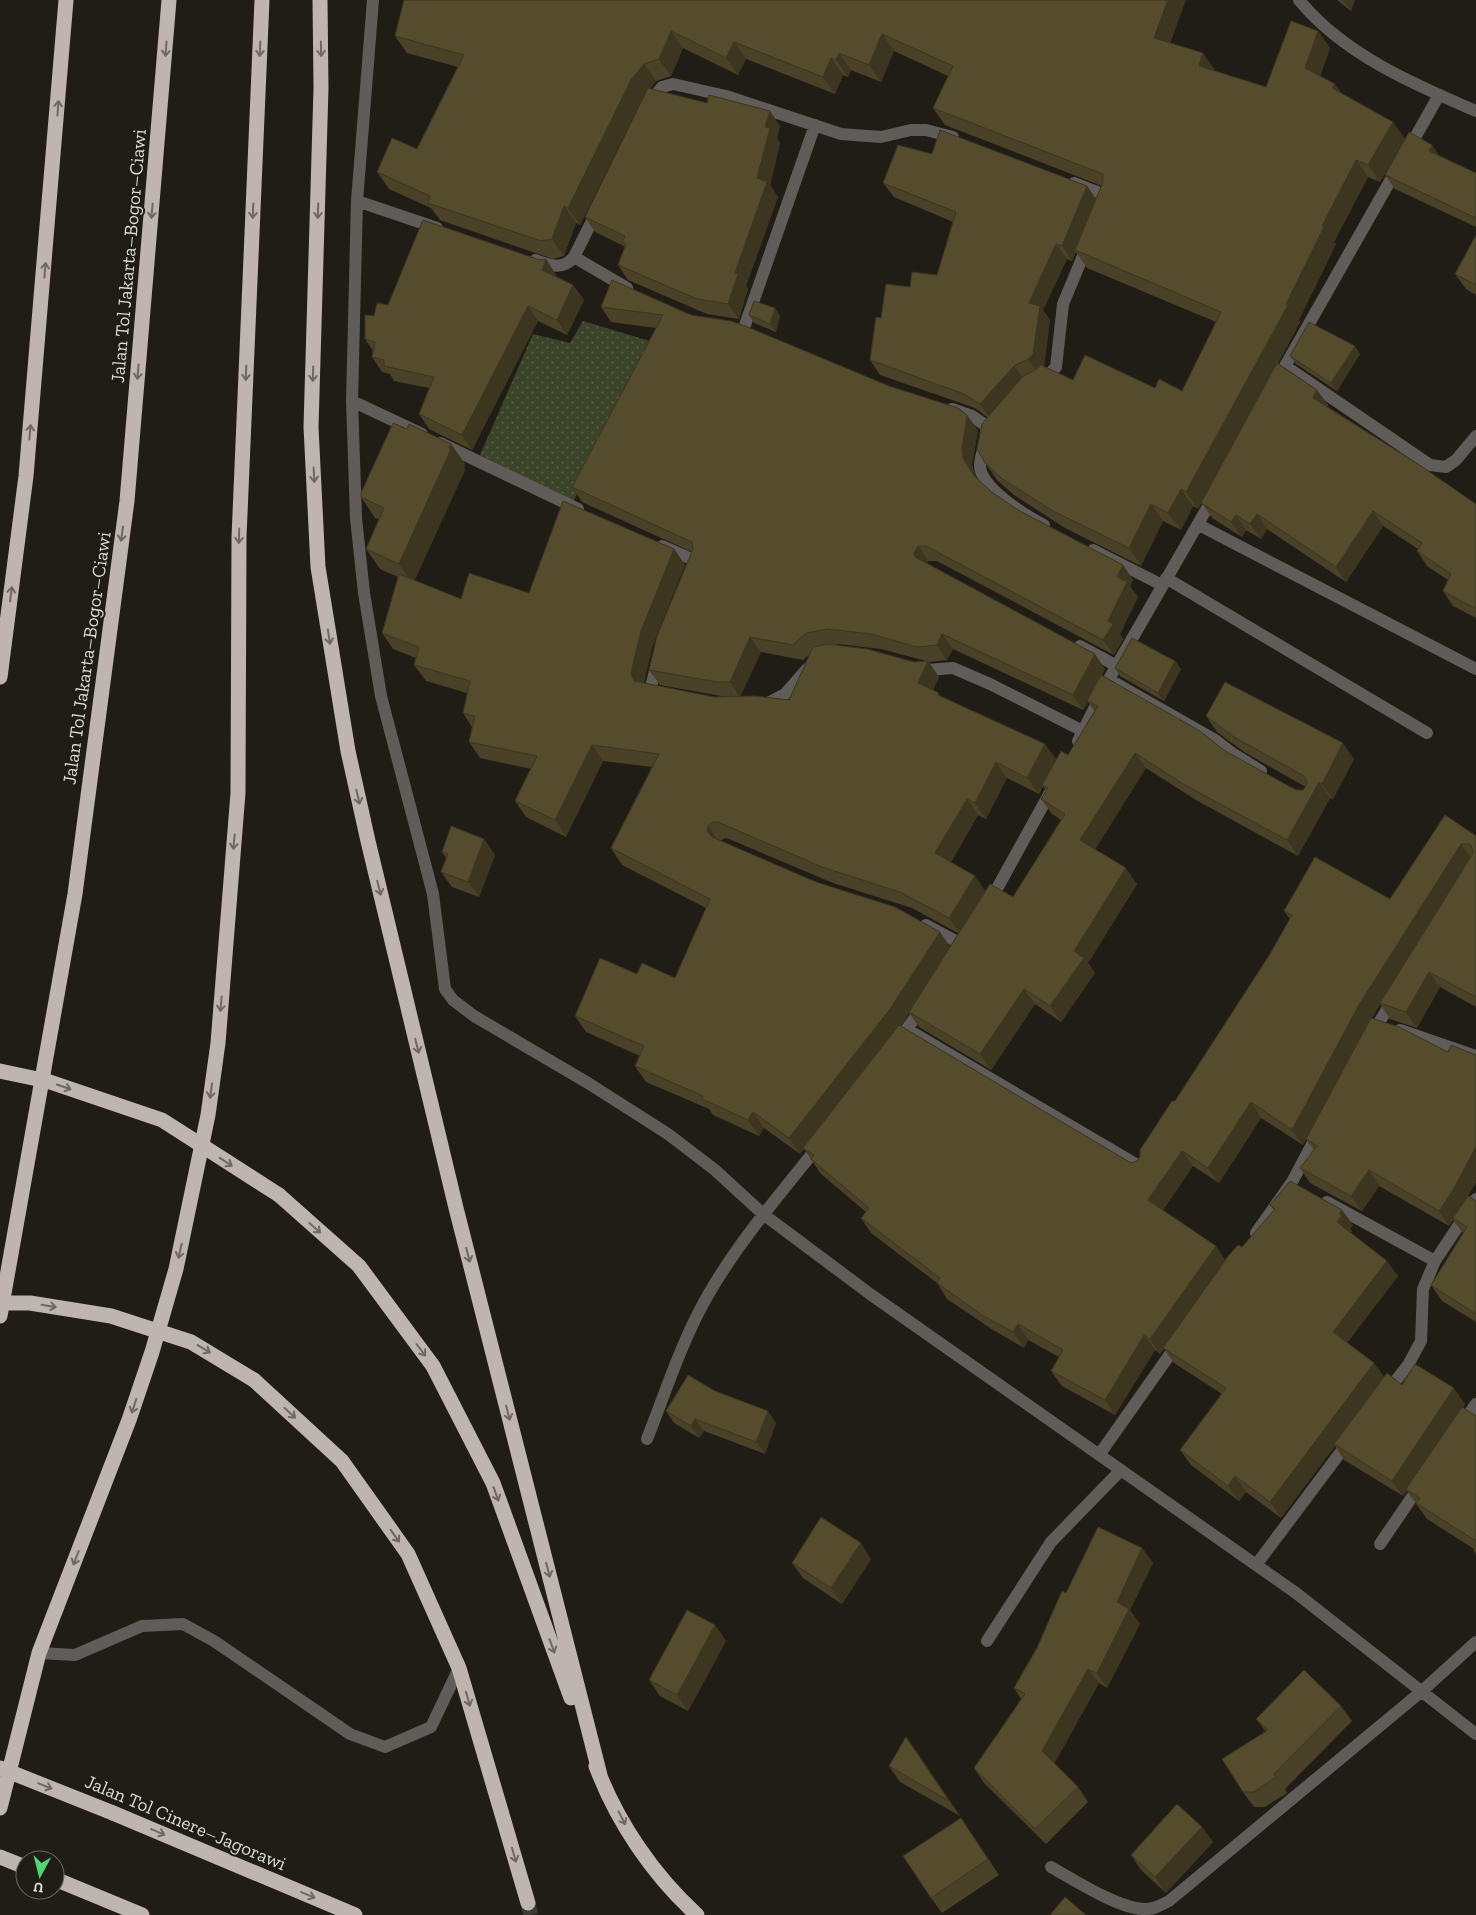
<svg xmlns="http://www.w3.org/2000/svg" width="1476" height="1915" font-family="'Zilla Slab',serif">
<style>
.grass{fill:url(#grass-dots)}
.lines{fill:none;stroke-linecap:round;stroke-linejoin:round}
.motorway-tunnel{stroke:#3b3a33;stroke-width:15;stroke-dasharray:15 8;stroke-linecap:butt}
.service{stroke:#605c5a;stroke-width:12}
.minor{stroke:#605c5a;stroke-width:12}
.tertiary{stroke:#605c5a;stroke-width:12}
.motorway{stroke:#beb4b0;stroke-width:15}
.motorway-bridge{stroke:#beb4b0;stroke-width:15}
.wall{fill:#494128;fill-rule:evenodd}
.shaded-wall{fill:#3c3520}
.building{fill:#554c2e;stroke:#3c3520}
.oneway{stroke:#6e6863}
.labels{text-anchor:middle;stroke-width:4;stroke-linejoin:round;paint-order:stroke}
.street-label{font-size:19px;fill:#dcdbd7;stroke:#1f1d16}
</style>
<defs>
<pattern id="grass-dots" width="8" height="8" patternUnits="userSpaceOnUse" patternTransform="scale(1.25)"><rect width="8" height="8" fill="#3b4328"/><path d="M2 2h.1M6 6h.1" fill="none" stroke="#575e46" stroke-width="1.8" stroke-linecap="round"/></pattern>
</defs>
<rect width="100%" height="100%" fill="#1f1d16"/>
<path class="grass" d="M583,321L650,341L573,502L480,455L533,334L570,343Z"/>
<g class="lines">
<path class="motorway-tunnel" d="M528,1903L531,1915"/>
<path class="service" d="M987,1641L1051,1542L1121,1470
M39,1653L75,1655L142,1626L183,1624L214,1641L350,1734L385,1747L431,1727L459,1668"/>
<path class="minor" d="M373,0L357,201L352,401L356,518L364,593L381,696L433,894L445,989L453,1000L474,1016L588,1083L668,1134L715,1170L763,1214L870,1294L1296,1593L1476,1734
M649,103L662,87L673,84L726,96L841,134L881,137L911,130H926L953,137
M1408,150L1439,95
M1074,183L1108,196L1105,202
M357,201L437,228
M574,257L627,288
M535,260C550,265 562,271 574,257L597,211
M744,328L815,125
M1285,366L1430,465L1446,467L1456,460L1476,436
M1041,382L1056,367L1063,304L1088,244
M1276,382L1398,167
M352,401L422,434
M952,409L972,416L985,425C990,441 980,450 980,466C981,488 1026,516 1044,525
M440,443L578,509
M1199,525L1476,669
M662,546L696,561L693,569
M1093,550L1162,585
M1166,578L1427,733
M1080,646L1117,666
M658,659L650,691L660,693
M919,668L927,670L953,668L990,684L1083,731
M1115,683L1215,740L1232,753L1261,771
M764,705L785,694L807,669
M1078,741L1109,679L1214,496
M989,903L1052,789
M926,925L963,945
M908,1030L1144,1169
M1400,1030L1476,1056
M1372,1034L1394,998
M897,1043L923,1006
M1327,1202L1435,1261
M1256,1233L1292,1182L1318,1133
M1386,1393L1408,1365L1421,1341L1423,1289L1435,1261L1476,1199
M1461,1426L1476,1404
M647,1439C666,1391 682,1340 708,1295C739,1241 781,1193 820,1144
M1099,1455L1178,1343
M1380,1544L1421,1484
M1256,1565L1349,1441
M1051,1867C1074,1880 1118,1908 1143,1909C1153,1910 1161,1905 1169,1901L1422,1691L1476,1642"/>
<path class="tertiary" d="M1299,0C1343,54 1413,84 1476,111"/>
<path class="motorway" d="M320,0L321,88L311,427L318,567L348,751L368,841L456,1208L600,1775
M0,677L26,476L66,0
M279,1195L359,1266L433,1366L493,1483L571,1698
M0,1316L75,894L127,501L169,0
M254,1380L342,1461L408,1554L459,1668L528,1903
M596,1766C617,1822 653,1875 697,1915
M0,1808L39,1653L129,1420L152,1352L176,1269L208,1115L218,1043L238,793L239,537L262,0
M113,1813L355,1915
M0,1857L25,1867
M55,1879L142,1915"/>
<path class="motorway-bridge" d="M0,1071L47,1081L162,1120L279,1195
M0,1303H30L111,1316L191,1342L254,1380
M0,1768L113,1813"/>
</g>
<path class="wall" d="M404,0L1171,43L1203,53L1214,71L1266,87L1318,31L1330,48L1320,76L1335,84L1341,93L1393,122L1405,139L1380,182L1368,177L1334,242L1336,244L1299,320L1300,322L1278,363L1317,390L1328,405L1327,407L1476,504V618L1453,606L1443,591L1448,580L1427,566L1417,551L1418,549L1383,526L1346,582L1267,529L1261,539L1246,530L1242,537L1212,518L1202,503L1198,509L1193,506L1181,530L1163,521L1141,566L1065,528L1014,495L997,480L985,463L987,417L975,408L880,375L870,360L881,318L910,287L937,275L953,222L894,197L883,183L932,154L1087,186L1096,199L1102,186L945,125L933,108L948,76L894,51L881,82L851,70L848,77L843,75L835,94L746,59L738,75L683,48L671,76L656,81L650,89L780,126L777,138L780,143L770,185L778,197L746,286L748,289L739,319L707,314L628,280L618,265L625,247L624,246L595,232L585,217L645,95L643,97L580,225L576,223L564,256L553,259L440,220L431,208L389,189L377,172L417,149L458,67L407,53L395,36ZM1076,252L1087,268L1216,322L1182,391L1073,380L1044,366L1050,320L1043,310L1067,259L1072,261Z
M1337,0H1355L1351,11Z
M1440,156L1476,173V227L1395,189L1385,175Z
M1476,235V295L1466,289L1455,274Z
M546,259L556,275V276L573,285L584,300L567,335L538,321L472,450L429,429L419,414L429,388L394,381L390,374L382,372L372,357L373,351L365,339L374,316L388,305L540,260Z
M601,307L691,315L978,430L972,464L974,473L977,479L993,493L1018,510L1123,565L1133,580L1130,586L1138,597L1120,634L1123,639L1114,655L937,561H928L927,563L1105,669L1102,675L1225,751L1296,790H1303L1306,787L1244,752L1217,732L1206,716L1354,759L1333,799L1330,798L1298,856L1196,800L1146,768L1095,849L1137,884L1088,963L1095,973L1061,1022L1035,1004L991,1070L919,1027L909,1013L901,1026L1131,1163L1137,1161L1140,1157L1175,1101L1270,954L1290,919L1284,911L1390,899L1445,815L1476,836V1007L1440,987L1417,1028L1390,1019L1380,1004L1372,1018L1448,1052L1476,1055V1182L1468,1196L1476,1201V1322L1442,1301L1431,1285L1463,1233L1453,1220L1449,1226L1379,1186L1362,1211L1310,1183L1300,1168L1314,1150L1306,1139L1303,1145L1261,1118L1219,1183L1193,1166L1163,1210L1225,1260L1242,1247L1274,1210L1270,1205L1353,1225L1350,1229L1352,1231L1351,1233L1398,1276L1347,1343L1374,1363L1384,1377L1402,1385L1465,1404L1463,1408L1476,1416V1554L1473,1550L1474,1549L1427,1519L1407,1491L1403,1496L1344,1460L1335,1446L1281,1518L1246,1492L1239,1501L1191,1465L1180,1450L1222,1394L1174,1363L1164,1349L1160,1354L1155,1350L1115,1415L1062,1386L1051,1371L1059,1357L1028,1340L1024,1348L993,1330L947,1299L937,1283L871,1233L861,1218L866,1212L821,1174L804,1149L800,1154L764,1128L759,1136L713,1115L709,1109L646,1082L635,1066L640,1056L586,1032L575,1016L637,974L675,978L706,908L622,865L611,848L652,767L603,761L566,837L526,817L515,801L531,769L480,758L469,742L472,727L463,713L467,693L426,681L414,665L416,658L393,649L382,633L398,577L380,569L366,549L379,519L375,518L361,497L407,429L451,444L465,464L464,467L465,470L414,581L461,599L529,593L674,549L685,565L652,647L644,683L714,697H727L660,685L649,670L692,552L582,502L572,487L656,328L611,322ZM839,644L881,649L926,661L914,662L834,645ZM953,649L1083,710L1088,702L1094,711L1068,755L1056,759L942,697L933,690L939,677L929,662L947,660ZM761,652L803,660L810,654L789,700L740,697ZM1007,778L1039,794L1043,786L1046,791L1041,799L1052,814L1061,820L1013,897L985,891L951,862L978,815L986,819ZM725,838L729,839L833,883L912,908L958,933L950,946L816,882L720,841Z
M775,308L780,316L776,332L754,323L749,315Z
M1360,354L1337,391L1296,364L1290,356Z
M1175,661L1181,669L1164,701L1120,676L1115,668Z
M484,839L495,855L479,897L452,887L441,872L446,858L442,852Z
M666,1411L776,1423L765,1454L704,1431L699,1438L674,1423Z
M1142,1548L1153,1563L1130,1610L1140,1624L1107,1688L1099,1683L1054,1764L1078,1787L1088,1802L1046,1844L984,1783L974,1768L1021,1699L1014,1688L1037,1648Z
M871,1559L842,1604L803,1578L792,1563Z
M715,1625L726,1641L688,1711L660,1696L649,1680Z
M1341,1706L1352,1721L1285,1789L1287,1793L1265,1807H1254L1243,1792L1266,1732L1256,1719Z
M906,1737L917,1752L960,1816L900,1782L889,1766Z
M1202,1827L1213,1842L1166,1893L1141,1870L1131,1855Z
M972,1834L999,1875L942,1913L931,1898Z"/>
<path class="shaded-wall" d="M1168,0H1186L1166,55L1154,38Z
M1343,0H1355L1351,11Z
M671,31L683,48L671,76L659,59Z
M1318,31L1330,48L1317,85L1305,68Z
M882,34L894,51L881,82L869,65Z
M734,42L746,59L738,75L726,58Z
M839,53L851,70L848,77L836,60Z
M1203,53L1215,70L1211,83L1199,66Z
M831,58L843,75L835,94L823,77Z
M644,64L656,81L643,97L580,225L568,208L631,80Z
M1335,84L1347,101L1332,88Z
M770,111L780,126L777,138L780,143L770,185L778,197L746,286L748,289L739,319L728,304L765,127Z
M1393,122L1405,139L1380,182L1368,165Z
M1432,145L1442,159L1429,151Z
M1356,160L1368,177L1334,242L1336,244L1299,320L1300,322L1198,509L1186,492L1286,304L1322,226Z
M1087,186L1097,201L1075,250L1076,252L1072,261L1062,246Z
M564,206L576,223L564,256L552,239Z
M1056,244L1067,259L1043,310L1050,320L1044,369L1038,374L1028,359L1029,303Z
M546,259L556,275L553,285L542,270Z
M573,285L584,300L567,335L557,320Z
M528,306L538,321L472,450L462,435Z
M775,308L780,316L776,332L770,324Z
M1355,346L1360,354L1337,391L1331,383Z
M1014,366L1024,380L990,419L980,404Z
M1317,390L1328,405L1323,413L1313,398Z
M967,415L978,430L972,464L974,473L985,491L963,458L962,449Z
M451,444L465,464L464,467L465,470L413,584L399,564Z
M1181,489L1193,506L1181,530L1168,513Z
M1151,504L1163,521L1141,566L1129,548Z
M1373,511L1383,526L1346,582L1336,567Z
M1257,514L1267,529L1261,539L1250,524Z
M1236,515L1246,530L1242,537L1231,522Z
M918,546L928,561L925,568L915,557L914,553Z
M674,549L685,565L652,647L642,689L634,681L631,673L641,631Z
M1123,565L1133,580L1130,586L1138,597L1120,634L1123,639L1114,655L1103,640L1108,621L1117,577Z
M942,634L953,649L947,660L937,645Z
M750,637L761,652L740,697L730,682Z
M1095,654L1105,669L1083,710L1073,695Z
M928,661L939,677L929,699L918,683Z
M1175,661L1181,669L1164,701L1158,693Z
M1343,743L1354,759L1333,799L1322,784Z
M1045,744L1057,760L1039,794L1027,778Z
M592,745L603,761L566,837L555,820Z
M1135,753L1146,768L1091,856L1080,840Z
M996,762L1007,778L986,819L975,803Z
M1319,782L1330,798L1298,856L1287,840Z
M967,799L978,815L947,869L935,853Z
M708,826L719,842L718,847L707,831Z
M484,839L495,855L479,897L468,882Z
M1461,844L1472,859L1371,1019L1303,1145L1292,1130L1360,1003Z
M1126,868L1137,884L1088,963L1095,973L1061,1022L1050,1006L1074,951Z
M975,876L986,892L960,934L949,918Z
M940,932L951,948L901,1025L800,1154L789,1138Z
M1429,972L1440,987L1417,1028L1406,1012Z
M1024,989L1035,1004L991,1070L980,1054Z
M1251,1102L1261,1118L1219,1183L1208,1168Z
M753,1112L764,1128L759,1136L748,1120Z
M1476,1147V1182L1463,1205L1453,1218V1220L1449,1226L1439,1211Z
M1182,1151L1193,1166L1159,1216L1148,1200Z
M1369,1170L1379,1186L1362,1211L1351,1196Z
M1342,1210L1353,1225L1350,1229L1352,1231L1348,1237L1337,1222L1339,1214Z
M1216,1246L1226,1261L1160,1354L1150,1339Z
M1387,1261L1398,1276L1343,1347L1333,1332Z
M1018,1324L1028,1340L1024,1348L1013,1332Z
M1144,1335L1155,1350L1115,1415L1105,1400Z
M1374,1363L1385,1378L1334,1444L1335,1446L1281,1518L1270,1502Z
M1454,1388L1465,1404L1407,1490L1406,1489L1407,1491L1403,1496L1392,1481Z
M768,1411L776,1423L765,1454L756,1442Z
M695,1419L704,1431L699,1438L691,1426Z
M1235,1476L1246,1492L1239,1501L1228,1486Z
M861,1543L871,1559L842,1604L831,1588Z
M1142,1548L1153,1563L1130,1610L1140,1624L1107,1688L1097,1673L1117,1602Z
M715,1625L726,1641L688,1711L677,1695Z
M1088,1669L1099,1683L1053,1766L1042,1751Z
M1202,1827L1213,1842L1166,1893L1155,1877Z"/>
<path class="building" d="M404,0H1168L1154,38L1203,53L1199,66L1266,87L1291,21L1318,31L1305,68L1335,84L1332,88L1393,122L1368,165L1356,160L1322,226L1324,227L1286,304L1288,305L1186,492L1181,489L1168,513L1151,504L1129,548L1053,511L1001,478L985,463L977,449L982,424L1023,376L1034,371L1041,365L1073,380L1085,355L1155,388L1159,379L1182,391L1221,312L1075,250L1103,182V174L933,108L953,66L882,34L869,65L839,53L836,60L831,58L823,77L734,42L726,58L671,31L659,59L644,64L631,80L568,208L564,206L552,239L541,241L428,203L430,196L377,172L392,138L417,149L464,55L395,36Z
M648,88L707,103L709,95L770,111L765,127L770,128L757,178L767,182L735,273L738,274L728,304L697,299L618,265L626,244L622,242L625,236L585,217Z
M940,130L1087,186L1062,246L1056,244L1029,303L1040,306L1033,354L1028,359L1014,366L980,404L964,394L870,360L876,317L881,318L886,284L910,287L912,272L937,275L956,212L883,183L898,145L932,154Z
M1409,132L1432,145L1429,151L1476,173V218L1385,175Z
M423,220L540,260L546,259L542,270L573,285L557,320L528,306L462,435L419,414L434,377L384,366V360L372,357L375,342L365,339V315L374,316L377,303L388,305Z
M1476,235V285L1455,274Z
M612,280L691,315L731,321L745,326L889,386L958,408L967,415L962,449L963,458L974,476L993,493L1018,510L1123,565L1117,577L1127,582L1108,621L1113,624L1103,640L926,546H918L914,553L915,557L1095,654L1073,695L942,634L937,645L917,647L871,634L828,629L806,633L793,645L750,637L730,682H717L649,670L657,636L693,549L692,542L572,487L663,315L601,307Z
M754,301L775,308L770,324L749,315Z
M1309,322L1355,346L1331,383L1290,356Z
M1277,363L1317,390L1313,398L1421,466L1476,504V609L1443,591L1451,574L1417,551L1422,543L1373,511L1336,567L1257,514L1250,524L1236,515L1231,522L1201,503Z
M393,423L407,429L409,424L451,444L449,448L451,449L399,564L366,549L384,508L361,497V493Z
M563,501L674,549L641,631L631,673L634,681L714,697L755,696L789,700L813,647L827,644L867,649L914,662L928,661L918,683L939,693L938,695L1045,744L1027,778L996,762L975,803L967,799L935,853L975,876L949,918L900,892L822,867L718,822H713L708,826L707,831L712,837L816,882L895,907L940,932L890,1009L789,1138L753,1112L748,1120L702,1099L703,1096L635,1066L644,1046L575,1016L600,958L637,974L642,963L675,978L710,899L611,848L659,754L592,745L555,820L515,801L537,756L469,742L475,716L463,713L470,681L414,665L419,647L382,633L399,574L461,599L469,573L529,593Z
M1132,638L1175,661L1158,693L1115,668Z
M1101,675L1200,731L1225,751L1296,790H1303L1306,786L1307,782L1304,776L1234,737L1206,716L1225,682L1343,743L1322,784L1319,782L1287,840L1185,785L1135,753L1080,840L1126,868L1074,951L1084,958L1050,1006L1024,989L980,1054L909,1012L990,884L1013,897L1065,814L1041,799L1048,788L1042,785L1061,751L1068,755L1098,706L1087,701Z
M1445,815L1476,836V997L1429,972L1406,1012L1380,1003L1472,855L1473,850L1470,844H1461L1360,1003L1292,1130L1251,1102L1208,1168L1182,1151L1148,1200L1216,1246L1150,1339L1144,1335L1105,1400L1051,1371L1063,1350L1018,1324L1013,1332L982,1315L937,1283L940,1278L861,1218L869,1208L811,1159L814,1155L803,1148L899,1025L1131,1163L1137,1161L1140,1157V1150L1172,1101H1175L1270,954L1292,915L1284,911L1315,857L1390,899Z
M451,826L484,839L468,882L441,872L448,854L442,852Z
M1371,1018L1399,1027L1448,1052L1451,1045L1476,1055V1147L1453,1190L1439,1211L1369,1170L1351,1196L1300,1168L1317,1146L1306,1139Z
M1290,1181L1342,1210L1339,1214L1342,1216L1337,1222L1387,1261L1333,1332L1374,1363L1270,1502L1235,1476L1228,1486L1180,1450L1226,1388L1163,1348L1229,1255L1238,1245L1242,1247L1275,1209L1270,1205Z
M1468,1196L1476,1201V1314L1431,1285L1467,1227L1453,1218Z
M1415,1364L1454,1388L1392,1481L1334,1444L1387,1373L1402,1385Z
M688,1375L715,1391L768,1411L756,1442L695,1419L691,1426L666,1411Z
M1462,1407L1476,1416V1541L1416,1503L1420,1498L1406,1489Z
M821,1517L861,1543L831,1588L792,1563Z
M1098,1527L1142,1548L1117,1602L1129,1609L1097,1673L1088,1669L1042,1751L1078,1787L1035,1829L974,1768L1025,1694L1014,1688L1037,1648L1062,1591L1066,1593Z
M687,1610L715,1625L677,1695L649,1680Z
M1304,1670L1341,1706L1274,1774L1276,1777L1254,1792H1243L1222,1759L1268,1730L1256,1719Z
M906,1737L949,1801L889,1766Z
M1177,1804L1202,1827L1155,1877L1131,1855Z
M961,1818L988,1859L931,1898L903,1856Z
M1065,1897L1086,1915H1050Z"/>
<defs><path id="oneway-shaft" d="M-6 0H5M1.5-3L5.5 0L1.5 3" fill="none" stroke-width="1.6" stroke-linecap="round" stroke-linejoin="round" transform="scale(1.25)"/></defs>
<g class="oneway">
<use href="#oneway-shaft" transform="translate(166 49) rotate(94)"/>
<use href="#oneway-shaft" transform="translate(260 49) rotate(92)"/>
<use href="#oneway-shaft" transform="translate(321 49) rotate(89)"/>
<use href="#oneway-shaft" transform="translate(58 108) rotate(-86)"/>
<use href="#oneway-shaft" transform="translate(152 211) rotate(95)"/>
<use href="#oneway-shaft" transform="translate(253 211) rotate(92)"/>
<use href="#oneway-shaft" transform="translate(318 211) rotate(92)"/>
<use href="#oneway-shaft" transform="translate(45 270) rotate(-85)"/>
<use href="#oneway-shaft" transform="translate(138 372) rotate(95)"/>
<use href="#oneway-shaft" transform="translate(246 373) rotate(92)"/>
<use href="#oneway-shaft" transform="translate(313 374) rotate(92)"/>
<use href="#oneway-shaft" transform="translate(30 432) rotate(-85)"/>
<use href="#oneway-shaft" transform="translate(314 475) rotate(87)"/>
<use href="#oneway-shaft" transform="translate(122 534) rotate(98)"/>
<use href="#oneway-shaft" transform="translate(239 536) rotate(92)"/>
<use href="#oneway-shaft" transform="translate(11 594) rotate(-83)"/>
<use href="#oneway-shaft" transform="translate(329 637) rotate(81)"/>
<use href="#oneway-shaft" transform="translate(358 797) rotate(77)"/>
<use href="#oneway-shaft" transform="translate(234 842) rotate(95)"/>
<use href="#oneway-shaft" transform="translate(379 888) rotate(76)"/>
<use href="#oneway-shaft" transform="translate(221 1004) rotate(95)"/>
<use href="#oneway-shaft" transform="translate(417 1046) rotate(76)"/>
<use href="#oneway-shaft" transform="translate(64 1087) rotate(19)"/>
<use href="#oneway-shaft" transform="translate(211 1091) rotate(98)"/>
<use href="#oneway-shaft" transform="translate(226 1162) rotate(33)"/>
<use href="#oneway-shaft" transform="translate(315 1228) rotate(42)"/>
<use href="#oneway-shaft" transform="translate(180 1251) rotate(103)"/>
<use href="#oneway-shaft" transform="translate(468 1255) rotate(76)"/>
<use href="#oneway-shaft" transform="translate(49 1306) rotate(9)"/>
<use href="#oneway-shaft" transform="translate(204 1349) rotate(31)"/>
<use href="#oneway-shaft" transform="translate(421 1350) rotate(53)"/>
<use href="#oneway-shaft" transform="translate(134 1406) rotate(108)"/>
<use href="#oneway-shaft" transform="translate(290 1413) rotate(43)"/>
<use href="#oneway-shaft" transform="translate(508 1413) rotate(76)"/>
<use href="#oneway-shaft" transform="translate(496 1494) rotate(70)"/>
<use href="#oneway-shaft" transform="translate(395 1536) rotate(55)"/>
<use href="#oneway-shaft" transform="translate(76 1558) rotate(111)"/>
<use href="#oneway-shaft" transform="translate(548 1570) rotate(76)"/>
<use href="#oneway-shaft" transform="translate(552 1646) rotate(70)"/>
<use href="#oneway-shaft" transform="translate(468 1699) rotate(74)"/>
<use href="#oneway-shaft" transform="translate(45 1786) rotate(22)"/>
<use href="#oneway-shaft" transform="translate(622 1818) rotate(62)"/>
<use href="#oneway-shaft" transform="translate(158 1832) rotate(23)"/>
<use href="#oneway-shaft" transform="translate(514 1855) rotate(74)"/>
<use href="#oneway-shaft" transform="translate(308 1895) rotate(23)"/>
</g>
<g class="labels">
<g class="street-label">
<text transform="translate(128 256) rotate(-85)" y="7">Jalan Tol Jakarta–Bogor–Ciawi</text>
<text transform="translate(86 658) rotate(-82)" y="7">Jalan Tol Jakarta–Bogor–Ciawi</text>
<text transform="translate(186 1822) rotate(23)" y="7">Jalan Tol Cinere–Jagorawi</text>
</g>
</g>
<g transform="translate(40 1875) rotate(187)"><circle r="24" fill="#1f1d16" stroke="#6b6963"/>
<path d="M0-4L9 19L0 12L-9 19Z" fill="#51d673"/>
<text y="-8" font-size="14" font-weight="bold" text-anchor="middle" fill="#dcdbd7">U</text>
</g>
</svg>
